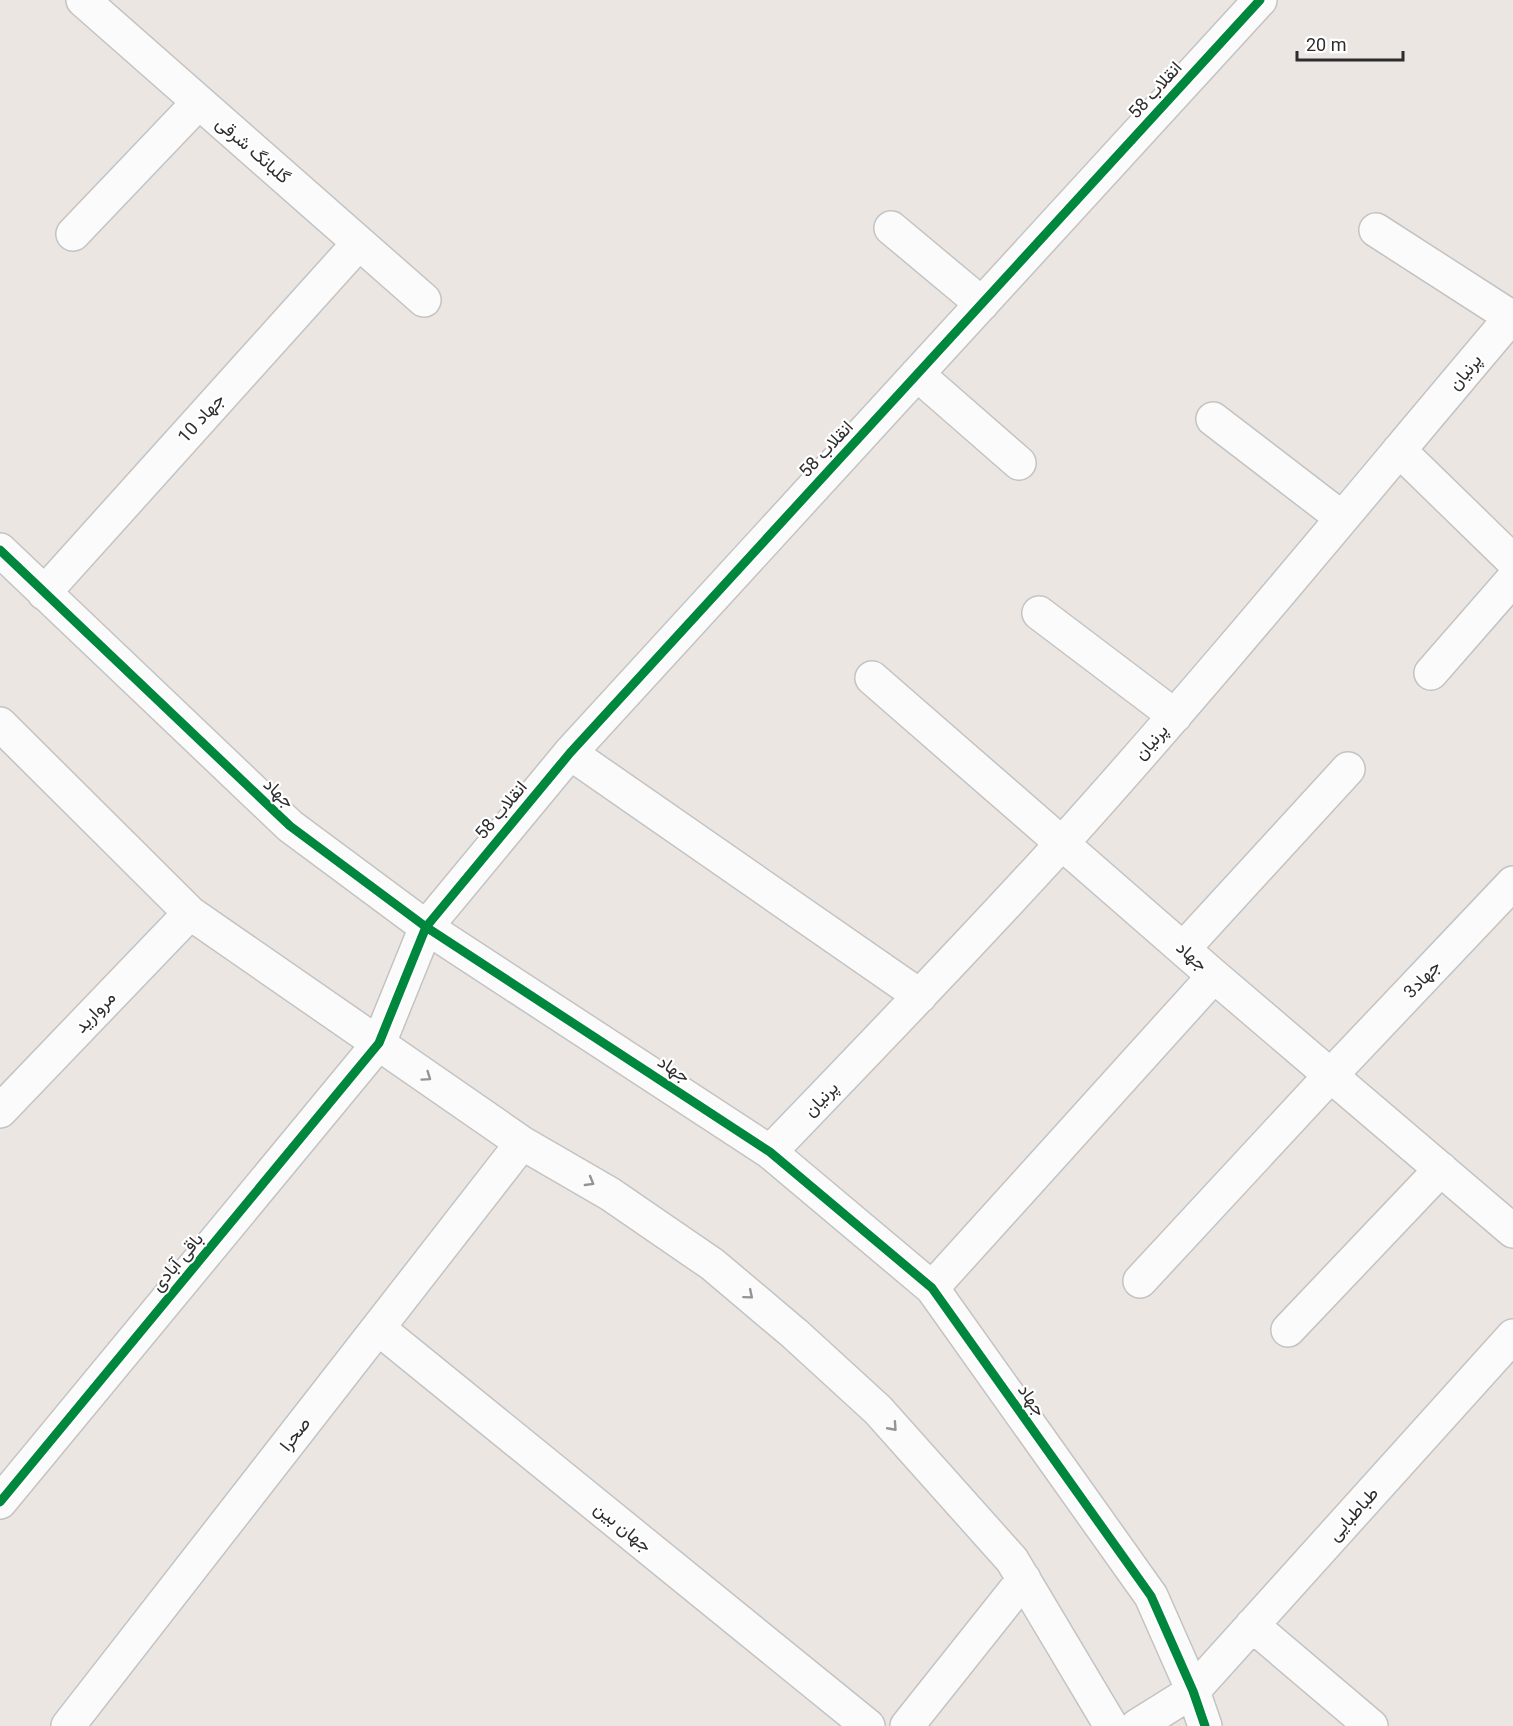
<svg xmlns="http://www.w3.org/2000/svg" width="1513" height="1726" font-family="Roboto,Vazirmatn,sans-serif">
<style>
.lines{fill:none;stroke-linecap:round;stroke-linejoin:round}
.minor-casing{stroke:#c4c3c3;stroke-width:36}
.minor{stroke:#fcfbfb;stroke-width:33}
.cycleway-casing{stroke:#fff;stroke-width:13}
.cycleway{stroke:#00873e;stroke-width:9}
.oneway{stroke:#949494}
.labels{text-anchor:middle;stroke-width:4.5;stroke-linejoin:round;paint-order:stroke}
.street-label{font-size:18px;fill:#2d2d2d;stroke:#fff}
</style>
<rect width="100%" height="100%" fill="#ebe6e2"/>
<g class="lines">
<defs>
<path id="minor" d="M83,0L424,300
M891,228L982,304
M1376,230L1511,317
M73,234L199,102
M917,374L1019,463
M1213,419L1342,518
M1399,450L1513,561
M0,550L290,826L426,927L770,1152L932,1288L1151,1596L1193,1691L1205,1726
M44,593L359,243
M1039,613L1175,716
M1431,673L1513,579
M872,678L1214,976L1513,1231
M0,724L190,913L522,1143L610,1194L712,1264L795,1334L878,1410L1012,1560L1111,1726
M570,753L920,996
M1183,949L1348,769
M0,1111L190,913
M770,1152C869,1049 968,947 1064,841C1218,670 1364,491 1513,315
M1140,1281L1331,1075L1513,883
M932,1288L1214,976
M378,1328L868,1726
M1288,1330L1441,1169
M0,1502L379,1043L426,927L570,753L1260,0
M1252,1625L1371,1726
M68,1726L522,1143
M907,1726L1024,1579
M1137,1726L1193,1691L1513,1336"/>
</defs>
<use href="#minor" class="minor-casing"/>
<use href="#minor" class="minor"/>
<defs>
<path id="cycleway" d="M0,550L290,826L426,927L770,1152L932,1288L1151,1596L1193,1691L1205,1726
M0,1502L379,1043L426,927L570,753L1260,0"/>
</defs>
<use href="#cycleway" class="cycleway-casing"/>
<use href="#cycleway" class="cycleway"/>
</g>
<defs><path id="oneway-chevron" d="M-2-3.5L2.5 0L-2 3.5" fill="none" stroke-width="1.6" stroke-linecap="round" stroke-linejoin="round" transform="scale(1.5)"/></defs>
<g class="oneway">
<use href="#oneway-chevron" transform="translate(427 1077) rotate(35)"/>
<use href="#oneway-chevron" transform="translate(590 1182) rotate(30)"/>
<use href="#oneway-chevron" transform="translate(749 1295) rotate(40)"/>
<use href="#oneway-chevron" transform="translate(893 1427) rotate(48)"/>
</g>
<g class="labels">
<g class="street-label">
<text transform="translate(1155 90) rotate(-48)" y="6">انقلاب 58</text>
<text transform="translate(253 150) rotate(41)" y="6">گلبانگ شرقی</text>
<text transform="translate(1465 372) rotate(-50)" y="6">پرنیان</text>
<text transform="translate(201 418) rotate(-48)" y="6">جهاد 10</text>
<text transform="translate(826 449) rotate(-47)" y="6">انقلاب 58</text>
<text transform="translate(1151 742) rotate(-48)" y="6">پرنیان</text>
<text transform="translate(279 793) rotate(43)" y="6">جهاد</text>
<text transform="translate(501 810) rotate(-50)" y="6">انقلاب 58</text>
<text transform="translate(1192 956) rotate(41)" y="6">جهاد</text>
<text transform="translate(1422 979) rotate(-47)" y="6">جهاد3</text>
<text transform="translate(95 1012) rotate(-46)" y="6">مروارید</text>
<text transform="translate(674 1069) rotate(33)" y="6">جهاد</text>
<text transform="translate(821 1099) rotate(-46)" y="6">پرنیان</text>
<text transform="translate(177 1262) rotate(-50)" y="6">باقی آبادی</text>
<text transform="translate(1032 1400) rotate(55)" y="6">جهاد</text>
<text transform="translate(295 1434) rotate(-52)" y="6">صحرا</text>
<text transform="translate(1353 1514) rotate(-48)" y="6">طباطبایی</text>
<text transform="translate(623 1527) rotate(39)" y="6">جهان بین</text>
</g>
</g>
<path d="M1297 51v9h106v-9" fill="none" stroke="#2d2d2d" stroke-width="3"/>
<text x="1306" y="51" font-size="18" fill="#2d2d2d" stroke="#ffffff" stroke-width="4.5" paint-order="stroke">20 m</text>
</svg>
